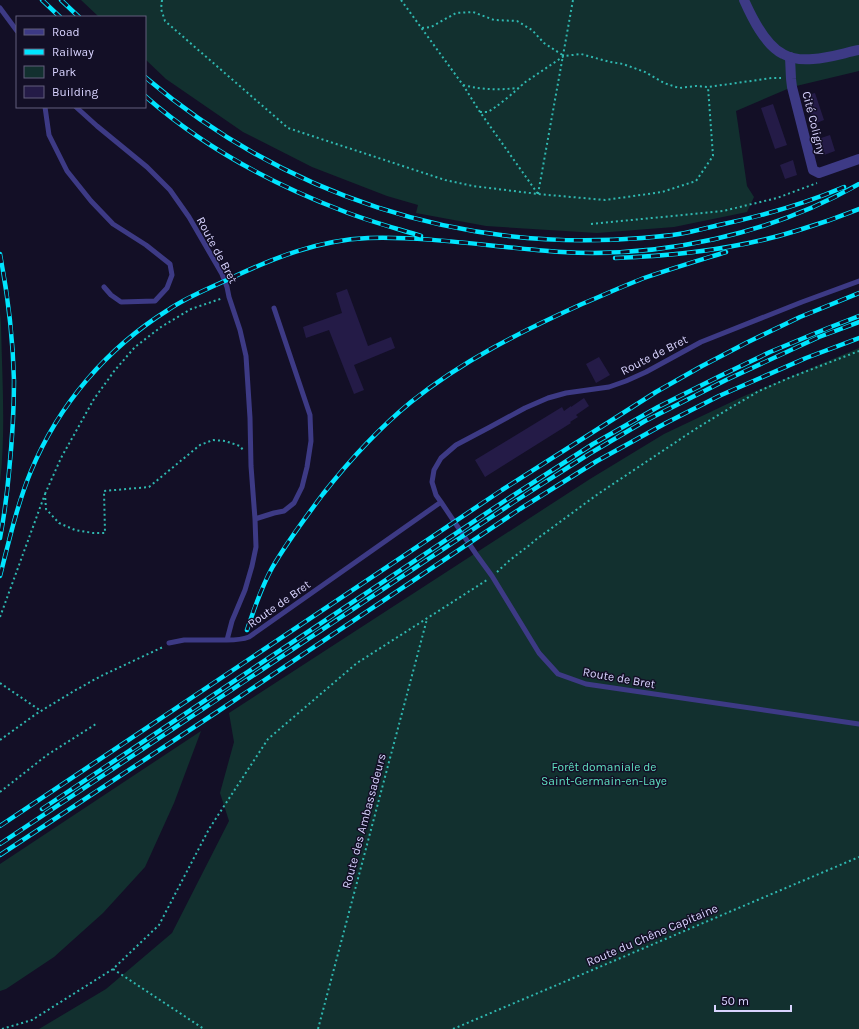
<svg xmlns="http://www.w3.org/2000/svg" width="859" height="1029" font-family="Karla,sans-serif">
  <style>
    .green { fill: #12302f }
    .building { fill: #241b47 }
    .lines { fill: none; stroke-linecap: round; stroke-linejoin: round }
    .path { stroke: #2fb8b0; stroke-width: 2; stroke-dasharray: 2 3; stroke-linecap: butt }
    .service { stroke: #3d3a85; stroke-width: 5 }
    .minor { stroke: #3d3a85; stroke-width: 10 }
    .tertiary { stroke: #3d3a85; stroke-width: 10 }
    .rail-casing { stroke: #00e5ff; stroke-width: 4.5 }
    .rail { stroke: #130f26; stroke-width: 3; stroke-dasharray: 9; stroke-linecap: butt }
    .labels { text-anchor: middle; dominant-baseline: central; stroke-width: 3; stroke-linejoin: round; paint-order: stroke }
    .street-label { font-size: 12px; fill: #d9d4ff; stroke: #130f26 }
    .park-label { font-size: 12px; fill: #5fe0c0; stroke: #130f26 }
  </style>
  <rect width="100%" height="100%" fill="#130f26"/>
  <path class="green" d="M 81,0 L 859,0 L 859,71 L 792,87 L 736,111 L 747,186 L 754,197 L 747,212 L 674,227 L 597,233 L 486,226 L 416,213 L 418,205 L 387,196 L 312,167 L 243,132 L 166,79 L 145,59 L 145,17 L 99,17 Z
    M 0,313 L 1,325 C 2,377 6,431 0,483 Z
    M 859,348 L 859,1029 L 39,1029 L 106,989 L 172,933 L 229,821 L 220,793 L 234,742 L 229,713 L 590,479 L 664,434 L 744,396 Z
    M 201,731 L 174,803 L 145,867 L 103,913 L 54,957 L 6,989 L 0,991 L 0,864 Z"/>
  <path class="building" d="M 815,93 L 824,120 L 814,124 L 804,96 Z
    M 773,104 L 787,145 L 775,149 L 761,108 Z
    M 830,135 L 835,151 L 824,155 L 818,139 Z
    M 793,160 L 797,175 L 785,179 L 780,165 Z
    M 347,289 L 368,346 L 391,337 L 395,348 L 354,365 L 364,390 L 354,394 L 329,330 L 306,338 L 303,327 L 342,313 L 336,293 Z
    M 599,357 L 610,375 L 596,383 L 586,364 Z
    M 584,398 L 589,406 L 576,415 L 578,417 L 570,422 L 571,423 L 485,477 L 475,460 L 562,407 L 564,411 L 571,406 L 571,407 Z"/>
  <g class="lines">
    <path class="path" d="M 162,0 L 161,9 L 165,21 L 288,128 L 445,180 L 473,186 L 538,194 L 605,200 L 662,192 L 696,181 L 713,156 L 708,87
      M 401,0 L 463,85 L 480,112 L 538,194
      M 422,28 L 431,27 L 456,13 L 473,12 L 494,20 L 517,21 L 532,30 L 544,43 L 564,56
      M 463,85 C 483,90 498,90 518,88
      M 480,112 C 482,112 484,112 487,112 C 494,110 518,89 524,83 L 564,56 L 581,54 L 610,62 L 623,64 L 645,72 L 664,83 L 679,88 L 696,86 L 708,87 L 772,78 L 781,78
      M 538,194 L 573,0
      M 591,224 L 723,211 L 777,198 L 817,183
      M 45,494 L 61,458 L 94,399 L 115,370 L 135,347 L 161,327 L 191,309 L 223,298
      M 497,572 L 510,560 L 531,544 L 534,541 L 598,494 L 694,430 L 720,414 L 759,391 L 789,378 L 859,351
      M 0,617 L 45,494 L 46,509 L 59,523 L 75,530 L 93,533 L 105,533 L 104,491 L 149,487 L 200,445 L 213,440 L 225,441 L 240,446 L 243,450
      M 0,683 L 41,711
      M 0,740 L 36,714 L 74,691 L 101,676 L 163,647
      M 0,792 L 47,755 L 96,724
      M 113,969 L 204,1029
      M 2,1029 L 32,1020 L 113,969 L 159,925 L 209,829 L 268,739 L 357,663 L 487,580
      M 318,1029 L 427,619
      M 453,1029 L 859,857"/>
    <path class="service" d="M 0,8 L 17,31
      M 45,107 L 49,135 L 67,171 L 91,201 L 113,224 L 146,245 L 170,264 L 172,275 L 167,288 L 155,301 L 121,302 L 111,295 L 104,287
      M 76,107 L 97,126 L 147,167 L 170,190 L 189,217 L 222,274 L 227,287 L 229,297 L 240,330 L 246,356 L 250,418 L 251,466 L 255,519 L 256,547 L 252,566 L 245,590 L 232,621 L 227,640 C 235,640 241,640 249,637 L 441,502 L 436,495 L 432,482 L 434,470 L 441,458 L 456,445 L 490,427 L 525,408 L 548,398 L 566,393 L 609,387 L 626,381 L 646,372 L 701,342 L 802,302 L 859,281
      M 441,502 L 476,554 L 492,576 L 539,653 L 558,674 L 586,684 L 859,724
      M 255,519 L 274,513 L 284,511 L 294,503 L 302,487 L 307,467 L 311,441 L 310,415 L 274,308
      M 169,643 L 184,640 L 227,640"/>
    <path class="minor" d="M 790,57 L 791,79 L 792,87 L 813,170 L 819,173 L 859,159"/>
    <path class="tertiary" d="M 744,0 C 752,18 765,45 783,54 C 792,59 803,60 813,59 C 829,58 844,53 859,50"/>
    <defs>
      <path id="rail" d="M 42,0 L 60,17
        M 61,0 L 79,17
        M 145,77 C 284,195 460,253 642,238 C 654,237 667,236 679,234 C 692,232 706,228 719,225 C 762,216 804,204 844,187
        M 145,96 C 202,146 272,184 343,211 C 368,221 395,228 421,236
        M 0,254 C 8,296 13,338 14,381 C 14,411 12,442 9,472 C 7,494 4,517 0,538
        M 615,258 C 677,256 739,249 799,230 C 819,224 839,217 859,209
        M 0,576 C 9,541 17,505 31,471 C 59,404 107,348 168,310 C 187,297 208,289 229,279 C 273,258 319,240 368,238 C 433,236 497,248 562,252 C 661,258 772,234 859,184
        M 247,630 C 254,609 261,588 272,568 C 287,542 305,518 323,494 C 349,461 378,429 411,402 C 462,361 522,331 582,304 C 604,295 625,285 647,277 C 673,268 700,260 726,252
        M 42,809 L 506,500 L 593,444 L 658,407 L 720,376 L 770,352 L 828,328 L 859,316
        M 0,826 L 502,490 L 656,392 L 702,366 L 748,342 L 800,317 L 859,293
        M 0,844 L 514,502 L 589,454 L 645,421 L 726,380 L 819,337 L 859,322
        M 0,855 L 217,712 L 520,509 L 597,461 L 666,423 L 719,396 L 806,358 L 859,338"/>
    </defs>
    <use href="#rail" class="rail-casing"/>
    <use href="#rail" class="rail"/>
  </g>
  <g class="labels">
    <g class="street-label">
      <text transform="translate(814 123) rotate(76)">Cité Coligny</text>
      <text transform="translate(217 250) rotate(62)">Route de Bret</text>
      <text transform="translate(654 355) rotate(-27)">Route de Bret</text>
      <text transform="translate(279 604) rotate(-35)">Route de Bret</text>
      <text transform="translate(619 678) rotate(10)">Route de Bret</text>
      <text transform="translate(364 821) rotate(-75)">Route des Ambassadeurs</text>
      <text transform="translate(652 935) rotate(-23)">Route du Chêne Capitaine</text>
    </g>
    <g class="park-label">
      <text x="604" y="767">Forêt domaniale de<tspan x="604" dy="14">Saint-Germain-en-Laye</tspan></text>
    </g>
  </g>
  <rect x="16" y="16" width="130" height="92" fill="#130f26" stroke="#625e7d"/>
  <rect x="24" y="29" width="20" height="6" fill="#3d3a85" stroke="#625e7d"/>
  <text x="52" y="36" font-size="12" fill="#d9d4ff">Road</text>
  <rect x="24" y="49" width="20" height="6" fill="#00e5ff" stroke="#625e7d"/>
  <text x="52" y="56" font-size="12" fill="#d9d4ff">Railway</text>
  <rect x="24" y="66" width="20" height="12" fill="#12302f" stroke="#625e7d"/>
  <text x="52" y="76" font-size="12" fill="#d9d4ff">Park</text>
  <rect x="24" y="86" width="20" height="12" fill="#241b47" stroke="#625e7d"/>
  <text x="52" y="96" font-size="12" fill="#d9d4ff">Building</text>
  <path d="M715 1005v6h76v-6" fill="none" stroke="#d9d4ff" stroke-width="2"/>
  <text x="721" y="1005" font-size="12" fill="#d9d4ff" stroke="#130f26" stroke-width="3" paint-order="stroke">50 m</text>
</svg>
